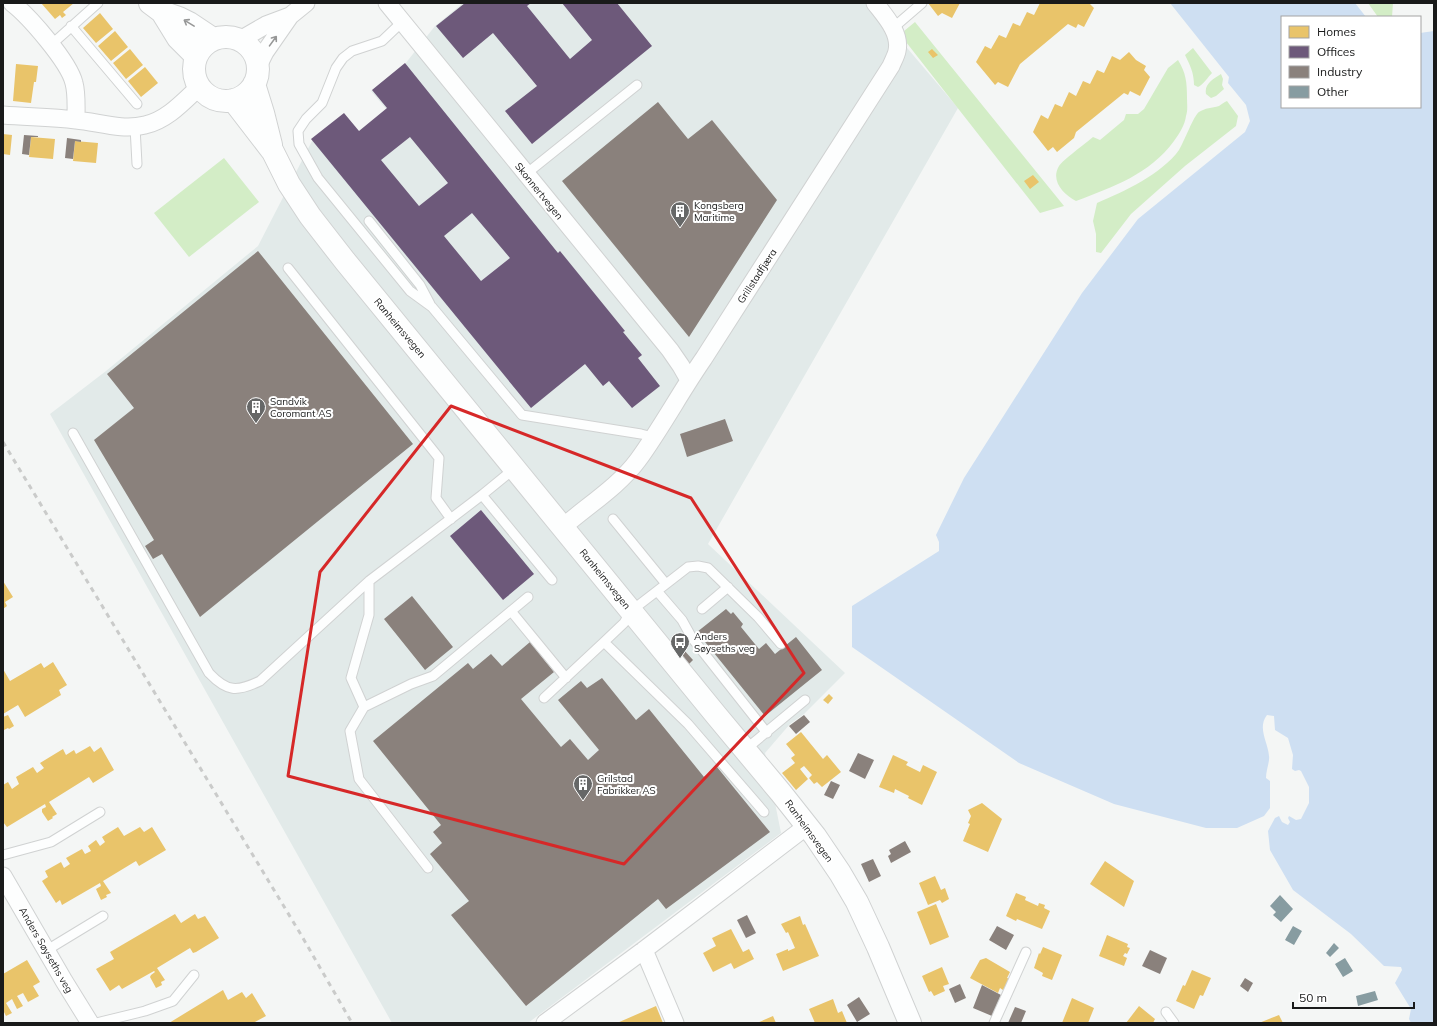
<svg xmlns="http://www.w3.org/2000/svg" width="1437" height="1026" font-family="Mulish,sans-serif">
  <style>
    .built { fill: #e2eae9 }
    .green { fill: #d3edc6 }
    .water { fill: #cedff2 }
    .homes { fill: #e9c46a }
    .offices { fill: #6d597a; fill-rule: evenodd }
    .industry { fill: #8a817c }
    .building { fill: #879ca1 }
    .lines { fill: none; stroke-linecap: round; stroke-linejoin: round }
    .service-casing { stroke: #d0d2d2; stroke-width: 11 }
    .minor-casing { stroke: #d0d2d2; stroke-width: 19 }
    .tertiary-casing { stroke: #d0d2d2; stroke-width: 24 }
    .service { stroke: #fdfefe; stroke-width: 9 }
    .minor { stroke: #fdfefe; stroke-width: 17 }
    .tertiary { stroke: #fdfefe; stroke-width: 22 }
    .rail { stroke: #cacbca; stroke-width: 3; stroke-dasharray: 5 5; stroke-linecap: butt }
    .oneway { stroke: #969797 }
    .marked { fill: none; stroke: #d62828; stroke-width: 3; stroke-linejoin: round }
    .labels { text-anchor: middle; dominant-baseline: central; stroke-width: 4; stroke-linejoin: round; paint-order: stroke }
    .street-label { font-size: 10px; fill: #191a1a; stroke: #fff }
    .poi-label { font-size: 10px; fill: #191a1a; stroke: #fff; text-anchor: start }
  </style>
  <rect width="100%" height="100%" fill="#f4f6f5"/>
  <path class="built" d="M 463,3 L 869,3 L 958,108 L 708,544 L 845,673 L 804,714 L 790,724 L 765,753 L 781,833 L 528,1023 L 392,1023 L 50,414 L 106,371 L 258,246 L 312,141 L 343,116 L 358,133 L 387,110 L 371,91 L 405,64 L 435,26 Z"/>
  <path class="green" d="M 1368,3 L 1393,3 L 1392,17 L 1378,17 Z
    M 915,22 L 1064,206 L 1040,213 L 906,42 L 904,31 Z
    M 1193,48 L 1212,73 C 1208,77 1203,85 1198,87 L 1194,85 C 1194,73 1190,65 1185,55 Z
    M 1178,60 C 1186,73 1187,82 1187,98 C 1187,104 1188,110 1186,116 C 1185,125 1179,134 1174,141 C 1150,174 1113,187 1076,201 C 1064,195 1050,181 1059,166 C 1063,160 1086,143 1093,137 L 1100,140 L 1124,120 L 1126,114 L 1138,114 L 1144,109 L 1168,68 Z
    M 1221,74 L 1223,79 L 1222,85 L 1224,89 L 1216,96 L 1211,98 L 1206,94 C 1204,84 1213,79 1221,74 Z
    M 1227,101 L 1238,116 L 1236,126 L 1185,166 L 1131,214 L 1101,253 L 1096,252 L 1096,234 L 1093,221 L 1097,203 C 1123,192 1162,174 1179,150 C 1184,142 1194,115 1199,112 C 1205,108 1212,108 1219,106 C 1222,104 1224,102 1227,101 Z
    M 224,158 L 259,202 L 189,257 L 154,213 Z"/>
  <path class="water" d="M 1170,3 L 1355,3 L 1366,17 L 1282,17 L 1282,107 L 1420,107 L 1420,33 L 1434,31 L 1434,1023 L 1411,1023 L 1409,1019 L 1411,1009 L 1395,983 L 1402,970 L 1401,967 L 1384,966 L 1351,934 L 1293,890 L 1270,850 L 1268,831 L 1275,818 L 1279,816 L 1282,822 L 1288,825 L 1290,822 L 1288,818 L 1289,816 L 1296,820 L 1301,819 L 1309,803 L 1309,787 L 1301,771 L 1299,770 L 1295,771 L 1292,769 L 1293,755 L 1288,738 L 1275,730 L 1274,716 L 1267,715 C 1257,728 1268,742 1269,756 C 1270,761 1266,770 1266,778 L 1270,781 L 1270,808 L 1264,816 L 1237,828 L 1206,828 L 1114,804 L 1019,763 L 852,647 L 852,606 L 939,551 L 939,542 L 936,535 L 964,478 L 1082,293 L 1138,219 L 1245,132 L 1250,121 L 1246,105 L 1228,83 L 1229,77 Z"/>
  <path class="homes" d="M 41,3 L 74,3 L 63,12 L 66,15 L 62,18 L 60,15 L 55,19 Z
    M 928,3 L 960,3 L 952,18 L 942,13 L 938,16 Z
    M 1040,3 L 1089,3 L 1094,8 L 1084,27 L 1078,24 L 1076,28 L 1068,24 L 1020,64 L 1008,87 L 998,82 L 995,85 L 976,62 L 985,46 L 991,49 L 999,35 L 1006,38 L 1013,23 L 1020,26 L 1027,12 L 1034,15 Z
    M 100,13 L 113,29 L 96,43 L 83,28 Z
    M 115,31 L 128,47 L 111,61 L 98,46 Z
    M 130,49 L 143,65 L 126,79 L 113,63 Z
    M 932,49 L 938,55 L 933,58 L 928,52 Z
    M 1129,52 L 1136,60 L 1146,66 L 1144,70 L 1150,77 L 1140,96 L 1130,91 L 1128,95 L 1124,93 L 1076,132 L 1074,138 L 1057,152 L 1053,147 L 1048,151 L 1033,132 L 1041,115 L 1048,119 L 1055,104 L 1062,107 L 1069,92 L 1076,96 L 1083,81 L 1090,84 L 1097,70 L 1104,73 L 1112,56 L 1120,60 Z
    M 16,64 L 38,66 L 36,82 L 34,82 L 31,103 L 13,101 Z
    M 145,67 L 158,83 L 141,97 L 128,81 Z
    M 3,134 L 12,135 L 10,155 L 3,154 Z
    M 31,137 L 55,139 L 53,159 L 29,157 Z
    M 75,141 L 98,143 L 96,163 L 73,161 Z
    M 1033,175 L 1039,182 L 1030,189 L 1024,181 Z
    M 3,581 L 13,597 L 5,602 L 7,606 L 3,609 Z
    M 53,662 L 67,685 L 59,690 L 61,695 L 25,717 L 18,705 L 3,714 L 3,669 L 10,681 L 41,663 L 44,668 Z
    M 829,694 L 833,698 L 828,704 L 823,700 Z
    M 8,715 L 14,726 L 9,729 L 8,728 L 4,730 L 3,717 Z
    M 801,732 L 823,759 L 827,755 L 841,772 L 822,787 L 817,782 L 814,784 L 809,778 L 812,775 L 804,766 L 800,769 L 808,779 L 796,790 L 782,773 L 795,763 L 791,758 L 795,755 L 786,744 Z
    M 90,746 L 94,752 L 101,747 L 114,770 L 93,783 L 89,777 L 49,802 L 57,814 L 52,817 L 53,818 L 48,821 L 42,812 L 42,809 L 46,807 L 45,804 L 7,827 L 3,822 L 3,785 L 8,782 L 12,789 L 19,784 L 16,777 L 33,767 L 37,773 L 44,768 L 40,763 L 63,749 L 66,755 L 74,750 L 76,754 Z
    M 893,755 L 908,762 L 906,765 L 920,772 L 923,765 L 937,772 L 922,805 L 908,798 L 909,796 L 895,789 L 894,793 L 879,787 Z
    M 982,803 L 1002,819 L 988,852 L 963,841 L 970,824 L 968,823 L 971,816 L 968,810 Z
    M 118,827 L 124,836 L 140,827 L 144,832 L 152,827 L 166,850 L 139,866 L 136,861 L 103,881 L 111,893 L 106,895 L 107,897 L 101,900 L 96,889 L 101,886 L 100,883 L 62,905 L 60,900 L 56,903 L 42,881 L 48,877 L 45,871 L 61,862 L 64,868 L 70,864 L 66,858 L 82,849 L 85,854 L 91,851 L 88,846 L 96,840 L 100,846 L 105,842 L 102,837 Z
    M 1105,861 L 1134,881 L 1124,907 L 1090,884 Z
    M 935,876 L 941,890 L 945,888 L 949,899 L 942,903 L 940,900 L 928,905 L 919,883 Z
    M 1016,893 L 1026,897 L 1025,900 L 1038,906 L 1039,903 L 1045,905 L 1044,908 L 1050,911 L 1042,929 L 1017,919 L 1016,921 L 1006,916 Z
    M 936,904 L 949,937 L 930,945 L 917,912 Z
    M 175,914 L 181,923 L 195,914 L 198,919 L 205,916 L 219,938 L 196,952 L 193,953 L 190,948 L 157,968 L 165,980 L 161,982 L 162,985 L 156,988 L 150,977 L 151,975 L 155,972 L 154,971 L 122,989 L 119,985 L 110,991 L 96,969 L 114,959 L 110,952 Z
    M 800,916 L 803,925 L 805,924 L 819,956 L 783,971 L 776,954 L 788,949 L 788,951 L 795,948 L 788,932 L 786,933 L 781,924 Z
    M 731,929 L 743,952 L 749,949 L 754,959 L 734,969 L 731,963 L 713,972 L 703,953 L 716,946 L 712,938 Z
    M 1107,935 L 1128,944 L 1127,947 L 1130,948 L 1127,954 L 1125,953 L 1123,956 L 1127,958 L 1124,966 L 1099,956 Z
    M 1043,947 L 1062,955 L 1052,980 L 1042,976 L 1043,973 L 1034,968 L 1039,953 L 1040,954 Z
    M 986,958 L 1010,972 L 1007,978 L 1010,979 L 1003,990 L 1000,988 L 998,993 L 970,978 L 980,960 Z
    M 27,960 L 40,982 L 33,986 L 39,996 L 28,1002 L 23,993 L 17,996 L 23,1006 L 17,1009 L 12,999 L 6,1003 L 12,1013 L 6,1016 L 3,1010 L 3,974 Z
    M 942,967 L 949,984 L 943,986 L 945,991 L 934,996 L 931,991 L 929,992 L 922,976 Z
    M 1192,970 L 1211,978 L 1203,996 L 1200,995 L 1194,1009 L 1176,1001 L 1183,985 L 1185,986 Z
    M 223,990 L 228,1000 L 242,992 L 246,998 L 252,993 L 266,1016 L 253,1023 L 169,1023 Z
    M 1072,998 L 1094,1008 L 1088,1023 L 1062,1023 Z
    M 833,999 L 838,1013 L 842,1011 L 847,1023 L 815,1023 L 809,1009 Z
    M 656,1006 L 663,1023 L 617,1023 Z
    M 1139,1006 L 1155,1019 L 1153,1023 L 1126,1023 Z
    M 1279,1015 L 1283,1023 L 1259,1023 Z
    M 773,1016 L 776,1023 L 757,1023 Z"/>
  <path class="offices" d="M 465,3 L 531,3 L 527,6 L 570,59 L 592,40 L 562,3 L 617,3 L 652,46 L 532,144 L 505,111 L 537,86 L 493,33 L 463,58 L 436,26 Z
    M 405,63 L 558,253 L 560,251 L 625,331 L 623,332 L 642,355 L 638,358 L 660,386 L 632,408 L 609,381 L 603,386 L 585,364 L 531,408 L 311,139 L 344,113 L 359,131 L 387,108 L 372,90 ZM 410,137 L 448,183 L 419,206 L 381,160 ZM 472,213 L 510,258 L 481,281 L 444,236 Z
    M 481,510 L 534,574 L 503,600 L 450,536 Z"/>
  <path class="industry" d="M 658,102 L 688,139 L 712,120 L 777,200 L 689,337 L 562,181 Z
    M 24,135 L 38,136 L 38,137 L 31,137 L 29,155 L 22,154 Z
    M 67,138 L 81,140 L 81,142 L 75,141 L 73,159 L 65,158 Z
    M 258,251 L 413,444 L 200,617 L 162,554 L 153,559 L 145,546 L 154,540 L 94,440 L 134,408 L 107,374 Z
    M 725,419 L 733,441 L 687,457 L 680,434 Z
    M 412,596 L 453,647 L 425,670 L 384,619 Z
    M 726,609 L 731,614 L 733,612 L 743,624 L 741,627 L 759,649 L 766,643 L 775,654 L 796,637 L 822,670 L 765,716 L 697,632 Z
    M 530,642 L 554,672 L 521,699 L 561,747 L 570,739 L 588,760 L 599,750 L 558,700 L 581,681 L 587,688 L 602,678 L 636,720 L 649,709 L 704,777 L 717,767 L 770,832 L 666,909 L 658,899 L 526,1006 L 451,915 L 469,901 L 430,854 L 442,843 L 433,832 L 441,825 L 373,741 L 468,663 L 473,669 L 491,654 L 502,666 Z
    M 683,649 L 693,660 L 689,664 L 680,653 Z
    M 804,715 L 810,722 L 796,734 L 789,726 Z
    M 858,753 L 874,760 L 865,779 L 849,771 Z
    M 831,781 L 840,785 L 833,799 L 824,795 Z
    M 905,841 L 911,852 L 891,863 L 888,856 L 891,854 L 889,850 Z
    M 873,859 L 881,876 L 869,882 L 861,864 Z
    M 747,915 L 756,933 L 746,938 L 737,920 Z
    M 997,926 L 1014,935 L 1006,950 L 989,940 Z
    M 1150,950 L 1167,958 L 1160,974 L 1142,966 Z
    M 1245,978 L 1253,983 L 1248,992 L 1240,986 Z
    M 960,984 L 966,998 L 955,1003 L 949,989 Z
    M 982,985 L 1001,995 L 992,1016 L 973,1008 Z
    M 859,997 L 870,1014 L 857,1022 L 847,1005 Z
    M 1015,1007 L 1026,1011 L 1021,1023 L 1008,1023 Z"/>
  <path class="building" d="M 1280,895 L 1293,909 L 1281,922 L 1273,915 L 1276,912 L 1270,906 Z
    M 1293,926 L 1302,931 L 1294,945 L 1285,940 Z
    M 1334,943 L 1339,948 L 1330,957 L 1326,953 Z
    M 1345,958 L 1353,971 L 1343,977 L 1335,964 Z
    M 1375,991 L 1378,1000 L 1358,1006 L 1356,996 Z"/>
  <g class="lines">
    <defs>
      <path id="service" d="M 402,22 L 382,41 L 352,51 L 343,58 L 336,68 L 322,103 L 306,119 L 298,131 L 299,144 L 318,178 L 410,291 L 432,307 L 522,415 L 641,434 L 653,437
        M 71,26 L 137,104
        M 893,28 L 922,3
        M 51,45 L 98,3
        M 135,127 L 137,164
        M 526,174 L 637,85
        M 369,221 L 420,285 L 430,304
        M 288,268 L 439,458 L 436,498 L 451,519
        M 73,433 L 209,673 C 227,692 237,692 260,681 L 369,581 L 482,495 L 515,468
        M 482,495 L 552,580
        M 613,519 L 666,584
        M 657,591 L 688,567 L 698,566 L 708,568 L 758,617 L 781,644
        M 702,609 L 728,587
        M 511,611 L 566,678
        M 604,642 L 688,724 L 764,812
        M 544,698 L 604,642 L 624,623 L 631,611 L 657,591 L 682,620 L 692,638 L 767,733
        M 364,707 L 351,678 L 369,615 L 369,581
        M 746,749 L 805,700
        M 3,855 L 51,842 L 100,812
        M 428,868 L 359,779 L 350,731 L 364,707 L 411,684 L 433,676 L 528,597
        M 47,950 L 103,916
        M 1166,1012 L 1174,1023
        M 96,1023 L 145,1011 L 173,1001 L 194,975
        M 994,1023 L 1026,952"/>
      <path id="minor" d="M 12,3 C 29,16 69,62 74,83 C 77,94 76,108 76,120
        M 387,3 L 670,350 L 681,366 L 689,380
        M 240,40 L 266,25 L 290,16
        M 258,66 L 265,52 L 290,16 L 306,3
        M 3,115 C 27,117 52,117 76,120 C 98,122 122,131 145,125 C 167,120 183,102 199,87
        M 563,527 C 587,506 619,486 638,460 C 662,427 681,391 704,358 L 891,66 C 893,61 896,56 897,51 C 901,33 885,16 875,3
        M 3,876 L 64,981 L 90,1023
        M 644,950 L 675,1023
        M 545,1023 L 644,950 L 807,826"/>
      <path id="tertiary" d="M 150,3 L 162,12 L 179,18 L 189,23 L 213,39
        M 162,12 L 178,38 L 196,56
        M194 69a32 32 0 1 1 64 0a32 32 0 1 1-64 0Z
        M 254,84 L 263,113 L 271,145
        M 233,100 L 273,152 L 289,184 L 310,216 L 345,261 L 716,715 L 781,793 L 815,836 L 840,873 L 857,902 L 878,947 L 910,1023"/>
    </defs>
    <use href="#service" class="service-casing"/>
    <use href="#minor" class="minor-casing"/>
    <use href="#tertiary" class="tertiary-casing"/>
    <use href="#service" class="service"/>
    <use href="#minor" class="minor"/>
    <use href="#tertiary" class="tertiary"/>
    <path class="rail" d="M 3,442 L 300,933 L 352,1023"/>
  </g>
  <defs><path id="oneway-shaft" d="M-6 0H5M1.5-3L5.5 0L1.5 3" fill="none" stroke-width="1.6" stroke-linecap="round" stroke-linejoin="round"/></defs>
  <g class="oneway">
    <use href="#oneway-shaft" transform="translate(189 23) rotate(-149)"/>
    <use href="#oneway-shaft" transform="translate(273 41) rotate(-54)"/>
  </g>
  <path class="marked" d="M 451,406 L 691,498 L 804,673 L 624,864 L 288,776 L 320,572 Z"/>
  <defs>
    <symbol id="building-pin" viewBox="-11 -11 22 30"><path d="M0 17L-7.5 6A9.5 9.5 0 1 1 7.5 6Z" fill="#666767" stroke="#fff"/><path d="M-4-6H4V6H1V3H-1V6H-4ZM-2.5-4.3h1.7v1.8h-1.7ZM.8-4.3h1.7v1.8H.8ZM-2.5-1h1.7V.8h-1.7ZM.8-1h1.7V.8H.8Z" fill="#fff"/></symbol>
    <symbol id="bus-pin" viewBox="-11 -11 22 30"><path d="M0 17L-7.5 6A9.5 9.5 0 1 1 7.5 6Z" fill="#666767" stroke="#fff"/><path d="M-5-6H5V4H4V6H2V4H-2V6H-4V4H-5ZM-3.5-4V0h7V-4ZM-3.5 1.2v1.5H-2V1.2ZM2 1.2v1.5H3.5V1.2Z" fill="#fff"/></symbol>
  </defs>
  <g fill-rule="evenodd">
    <use href="#building-pin" x="669" y="200" width="22" height="30"/>
    <use href="#building-pin" x="245" y="396" width="22" height="30"/>
    <use href="#bus-pin" x="669" y="631" width="22" height="30"/>
    <use href="#building-pin" x="572" y="773" width="22" height="30"/>
  </g>
  <g class="labels">
    <g class="street-label">
      <text transform="translate(539 191) rotate(51)">Skonnertvegen</text>
      <text transform="translate(757 276) rotate(-57)">Grillstadfjæra</text>
      <text transform="translate(400 328) rotate(50)">Ranheimsvegen</text>
      <text transform="translate(605 579) rotate(51)">Ranheimsvegen</text>
      <text transform="translate(809 831) rotate(54)">Ranheimsvegen</text>
      <text transform="translate(46 950) rotate(60)">Anders Søyseths veg</text>
    </g>
    <g class="poi-label">
      <text x="694" y="205">Kongsberg<tspan x="694" dy="12">Maritime</tspan></text>
      <text x="270" y="401">Sandvik<tspan x="270" dy="12">Coromant AS</tspan></text>
      <text x="694" y="636">Anders<tspan x="694" dy="12">Søyseths veg</tspan></text>
      <text x="597" y="778">Grilstad<tspan x="597" dy="12">Fabrikker AS</tspan></text>
    </g>
  </g>
  <rect width="1437" height="1026" fill="none" stroke="#191a1a" stroke-width="8"/>
  <rect x="1281" y="16" width="140" height="92" fill="#ffffff" stroke="#a3a3a3"/>
  <rect x="1289" y="26" width="20" height="12" fill="#e9c46a" stroke="#a3a3a3"/>
  <text x="1317" y="36" font-size="12" fill="#191a1a">Homes</text>
  <rect x="1289" y="46" width="20" height="12" fill="#6d597a" stroke="#a3a3a3"/>
  <text x="1317" y="56" font-size="12" fill="#191a1a">Offices</text>
  <rect x="1289" y="66" width="20" height="12" fill="#8a817c" stroke="#a3a3a3"/>
  <text x="1317" y="76" font-size="12" fill="#191a1a">Industry</text>
  <rect x="1289" y="86" width="20" height="12" fill="#879ca1" stroke="#a3a3a3"/>
  <text x="1317" y="96" font-size="12" fill="#191a1a">Other</text>
  <path d="M1293 1002v6h121v-6" fill="none" stroke="#191a1a" stroke-width="2"/>
  <text x="1299" y="1002" font-size="12" fill="#191a1a" stroke="#ffffff" stroke-width="3" paint-order="stroke">50 m</text>
</svg>
